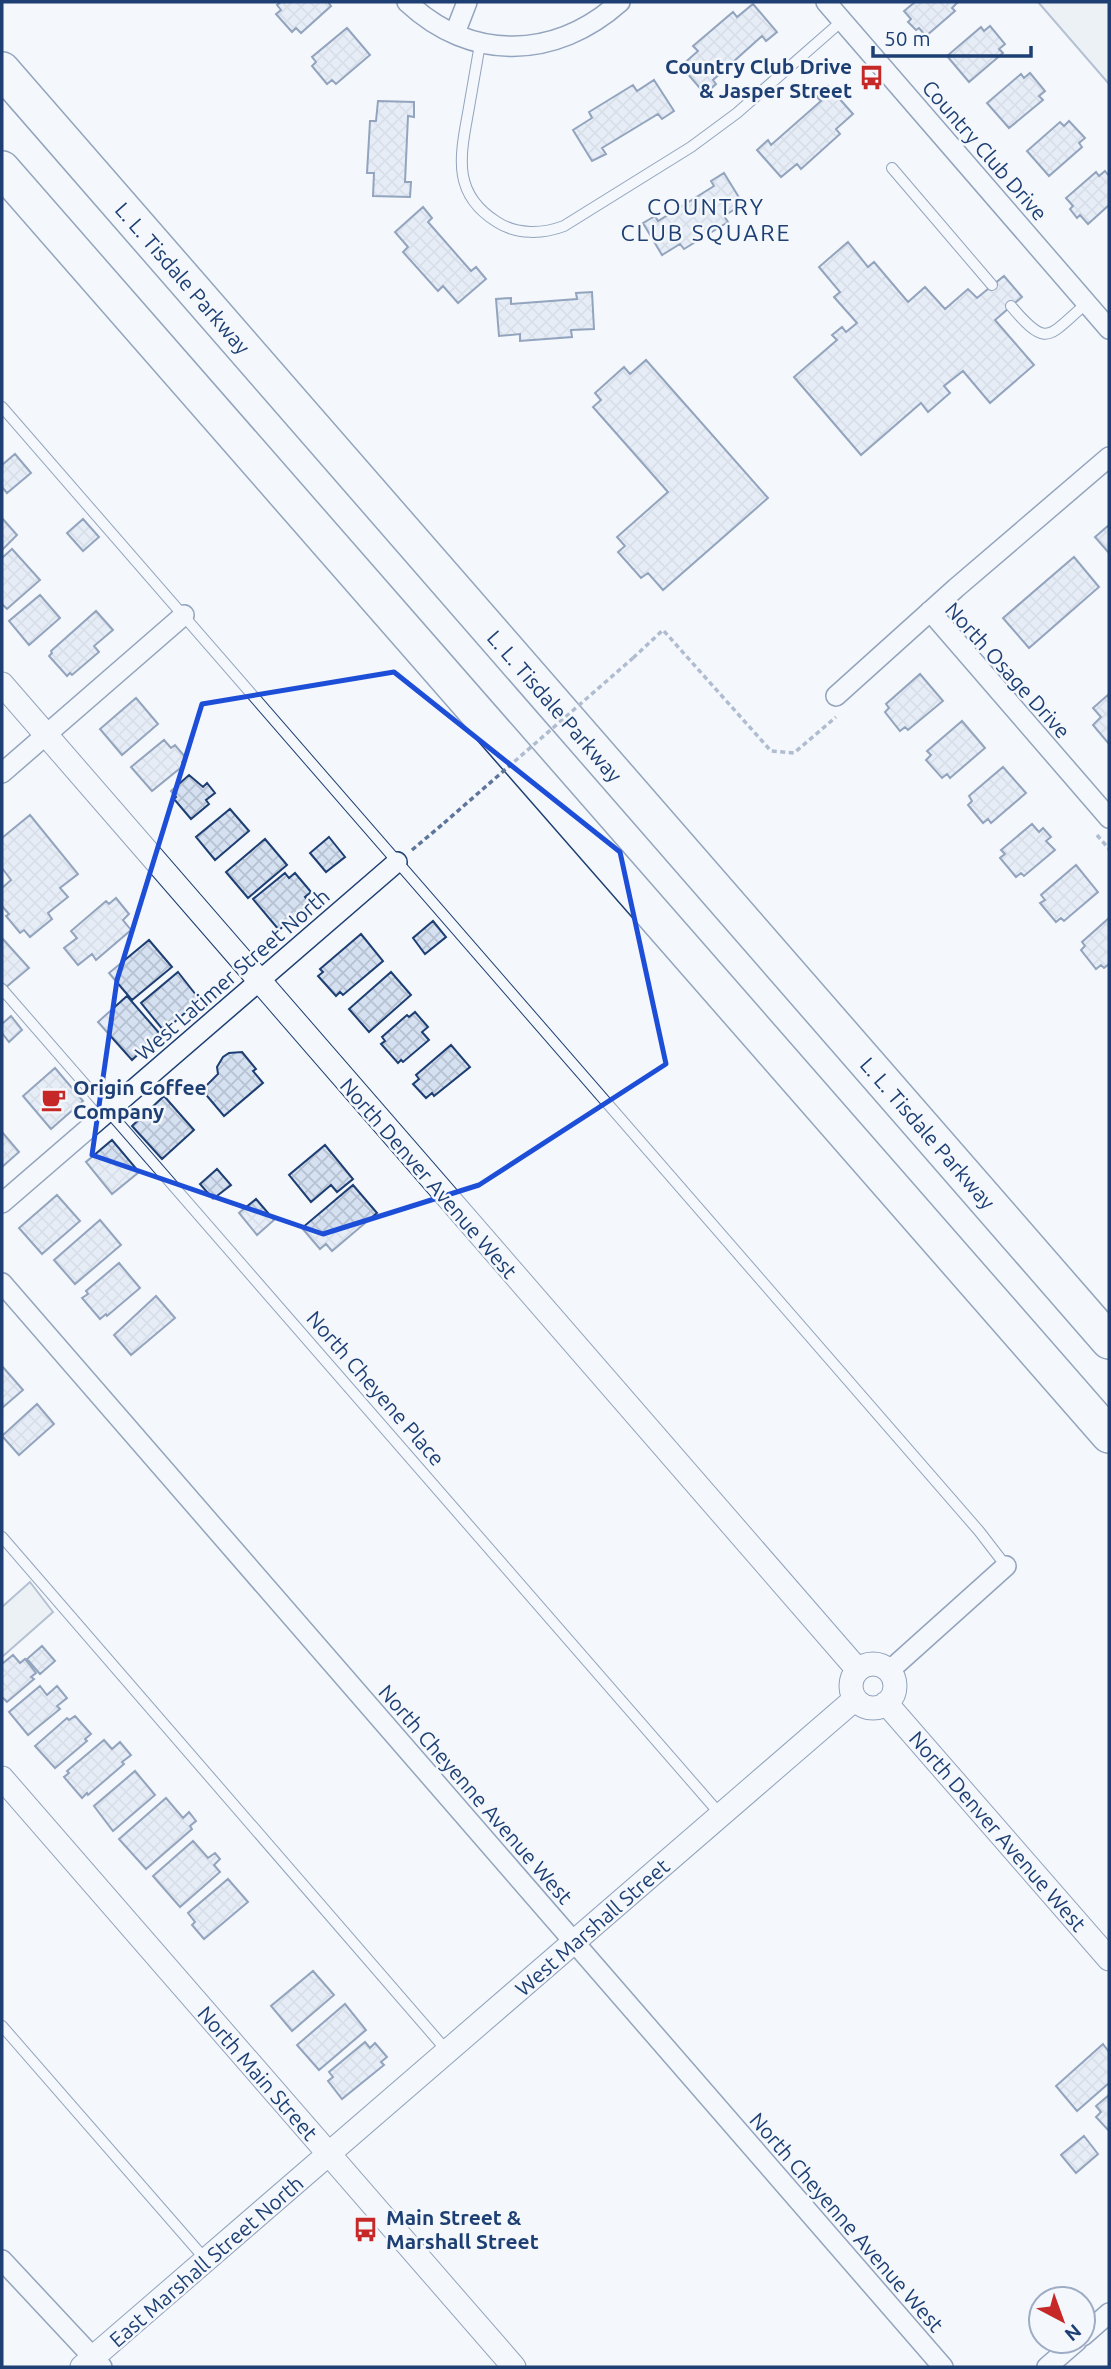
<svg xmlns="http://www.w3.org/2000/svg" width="1111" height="2369" font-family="Ubuntu,sans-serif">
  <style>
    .green { fill: #e3e9f0; stroke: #687fa3; stroke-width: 2 }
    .building { fill: url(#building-cross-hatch); stroke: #1d3f73; stroke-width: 2 }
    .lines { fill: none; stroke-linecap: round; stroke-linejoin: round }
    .service-casing { stroke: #1d3f73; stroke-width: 12 }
    .minor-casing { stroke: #1d3f73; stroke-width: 22 }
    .tertiary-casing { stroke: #1d3f73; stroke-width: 25 }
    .motorway-casing { stroke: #1d3f73; stroke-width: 38 }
    .path { stroke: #5e769c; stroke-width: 3.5; stroke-dasharray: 5 3.5; stroke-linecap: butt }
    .service { stroke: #f4f7fb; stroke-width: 10 }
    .minor { stroke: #f4f7fb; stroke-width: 19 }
    .tertiary { stroke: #f4f7fb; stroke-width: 23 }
    .motorway { stroke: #f4f7fb; stroke-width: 35 }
    .path-bridge { stroke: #5e769c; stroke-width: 3.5; stroke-dasharray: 5 3.5; stroke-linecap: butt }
    .marked { fill: none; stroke: #1d4ed8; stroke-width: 5; stroke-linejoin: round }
    .labels { text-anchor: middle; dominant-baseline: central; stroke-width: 5; stroke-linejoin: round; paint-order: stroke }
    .poi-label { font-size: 21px; font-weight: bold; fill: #1d3f73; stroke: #f4f7fb; text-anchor: start }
    .street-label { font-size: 21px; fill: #1d3f73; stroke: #f4f7fb }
    .neighbourhood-label { font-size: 23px; letter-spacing: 2px; fill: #1d3f73; stroke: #f4f7fb }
  </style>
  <defs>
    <pattern id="building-cross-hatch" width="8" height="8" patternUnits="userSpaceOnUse" patternTransform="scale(1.75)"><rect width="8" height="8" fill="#d5e0f0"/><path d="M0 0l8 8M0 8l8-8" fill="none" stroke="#b6c1d1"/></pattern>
  </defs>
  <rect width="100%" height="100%" fill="#f4f7fb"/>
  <path class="green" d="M 1038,2 L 1109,2 L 1109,84 Z
    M 30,1582 L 53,1612 L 2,1657 L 2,1607 Z"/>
  <path class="building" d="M 281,2 L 328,2 L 331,6 L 301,33 L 296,28 L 292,32 L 276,14 L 281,10 L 277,5 Z
    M 915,2 L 956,2 L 957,3 L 952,8 L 955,11 L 926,36 L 919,28 L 916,30 L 908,22 L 911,19 L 904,11 Z
    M 753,4 L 777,32 L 766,41 L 762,36 L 713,80 L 716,84 L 705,94 L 681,66 L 698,51 L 693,46 L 733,12 L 737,17 Z
    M 990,26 L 1005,44 L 999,49 L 1003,53 L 969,82 L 947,56 L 981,27 L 984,31 Z
    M 347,28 L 370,55 L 336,84 L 332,80 L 327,84 L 312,66 L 316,62 L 312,57 Z
    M 1030,73 L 1045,91 L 1039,96 L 1043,100 L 1009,128 L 987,103 L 1021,74 L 1024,78 Z
    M 654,80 L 674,111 L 662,119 L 658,114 L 602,148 L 606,154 L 592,161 L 573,130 L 592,118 L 589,112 L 633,85 L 637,91 Z
    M 828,86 L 853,114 L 836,129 L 840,134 L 801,169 L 797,164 L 781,177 L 757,150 L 768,140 L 771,145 L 821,101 L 817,97 Z
    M 378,101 L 414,102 L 414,117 L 408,116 L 405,182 L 411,182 L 410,197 L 373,196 L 374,173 L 367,173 L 370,121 L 376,121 Z
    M 1069,121 L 1085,138 L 1079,143 L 1082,147 L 1049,176 L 1027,151 L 1060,122 L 1064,126 Z
    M 1105,171 L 1109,176 L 1109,205 L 1088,224 L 1080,215 L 1077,218 L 1070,209 L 1073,206 L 1066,198 L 1096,172 L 1099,176 Z
    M 724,173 L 743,204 L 724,216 L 728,222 L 684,249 L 680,244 L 662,255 L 643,223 L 655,216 L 658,221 L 714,186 L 711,181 Z
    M 423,207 L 432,218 L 428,222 L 471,271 L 476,267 L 486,279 L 458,303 L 443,286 L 438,291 L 403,252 L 408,247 L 395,232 Z
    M 848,242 L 868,267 L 874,262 L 908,302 L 925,287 L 945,309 L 968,289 L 977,298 L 1004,276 L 1022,297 L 995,320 L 1034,365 L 990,403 L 963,371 L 944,386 L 950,393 L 928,412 L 921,403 L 861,455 L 794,377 L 837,340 L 832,335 L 842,327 L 846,332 L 857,323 L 834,297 L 840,292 L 819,267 Z
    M 592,292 L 594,329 L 571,330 L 572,337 L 520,341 L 520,334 L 499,336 L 496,299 L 511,298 L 511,304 L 577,299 L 576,293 Z
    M 646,360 L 768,498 L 663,590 L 648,573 L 641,578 L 618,552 L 625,546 L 617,537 L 668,492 L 593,407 L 601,400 L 595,393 L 624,367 L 630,374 Z
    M 15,454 L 31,473 L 7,493 L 2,487 L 2,465 Z
    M 2,518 L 17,535 L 2,550 Z
    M 83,519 L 99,537 L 83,551 L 67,533 Z
    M 1109,525 L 1109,553 L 1095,537 Z
    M 12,549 L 40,580 L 7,609 L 3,605 L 2,606 L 2,558 Z
    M 1074,557 L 1099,587 L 1029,648 L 1003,618 Z
    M 40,595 L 60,618 L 29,645 L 9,621 Z
    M 96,611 L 113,630 L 94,646 L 99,652 L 72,675 L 70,673 L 67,676 L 49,656 L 52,653 L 51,651 Z
    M 920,674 L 943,701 L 908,730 L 905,727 L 900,731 L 885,712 L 889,708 L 886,704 Z
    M 1109,694 L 1109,744 L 1093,725 L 1101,717 L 1093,708 Z
    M 136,698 L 158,724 L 122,755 L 100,729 Z
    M 962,721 L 985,748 L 950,778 L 947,774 L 942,778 L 926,760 L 931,755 L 927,751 Z
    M 164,740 L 171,748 L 175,745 L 186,758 L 182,762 L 184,765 L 152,791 L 131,767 Z
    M 1003,767 L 1026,793 L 991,823 L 988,819 L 983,823 L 968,805 L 972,801 L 969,796 Z
    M 189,775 L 203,787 L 207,783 L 215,793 L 206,800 L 209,804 L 191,819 L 174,799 L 176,797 L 171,791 Z
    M 230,809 L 249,831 L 215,860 L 196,837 Z
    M 30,815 L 78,874 L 60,888 L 68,897 L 48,913 L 52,919 L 30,937 L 24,930 L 20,933 L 6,916 L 9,914 L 2,906 L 2,888 L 11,880 L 2,868 L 2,838 Z
    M 1032,824 L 1039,832 L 1043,828 L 1051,837 L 1046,841 L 1055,850 L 1024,876 L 1021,873 L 1016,877 L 1000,858 L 1005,854 L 1001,850 Z
    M 329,837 L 345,857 L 326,872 L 310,853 Z
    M 265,839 L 287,865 L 248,898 L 226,872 Z
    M 1076,865 L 1098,892 L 1064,921 L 1061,918 L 1056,922 L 1040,903 L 1045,900 L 1041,895 Z
    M 285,873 L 289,878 L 295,873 L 311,892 L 305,897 L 310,903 L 279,930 L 253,899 Z
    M 116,898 L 129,914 L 123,920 L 131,930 L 96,960 L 92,954 L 78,965 L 64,948 L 77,938 L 71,931 L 106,901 L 109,904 Z
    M 1109,918 L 1109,964 L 1104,968 L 1101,965 L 1096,969 L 1081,950 L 1085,946 L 1082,942 Z
    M 433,921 L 446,937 L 425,954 L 413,938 Z
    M 361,934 L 383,961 L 343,995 L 340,992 L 336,996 L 318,976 L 323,972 L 320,969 Z
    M 2,938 L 29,968 L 5,988 L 2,984 Z
    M 149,940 L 172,967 L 132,1000 L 109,973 Z
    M 178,972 L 200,1000 L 164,1031 L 141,1003 Z
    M 391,972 L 411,995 L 369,1032 L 349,1009 Z
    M 127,996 L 160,1034 L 132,1060 L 98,1022 Z
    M 415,1012 L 428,1027 L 422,1032 L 429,1040 L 403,1062 L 401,1060 L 398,1063 L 381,1044 L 385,1041 L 382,1037 L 407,1015 L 409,1017 Z
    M 11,1016 L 22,1030 L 9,1042 L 2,1033 L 2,1024 Z
    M 451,1045 L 470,1067 L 434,1096 L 432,1093 L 426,1098 L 413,1084 L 419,1079 L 416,1075 Z
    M 242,1052 L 256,1069 L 253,1071 L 263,1083 L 224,1116 L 202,1090 L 218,1074 L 217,1067 L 223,1057 L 229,1053 Z
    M 55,1068 L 83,1101 L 51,1129 L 23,1096 Z
    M 164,1096 L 194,1130 L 162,1159 L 132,1126 Z
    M 2,1132 L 19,1152 L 2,1167 Z
    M 112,1140 L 139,1172 L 112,1194 L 86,1162 Z
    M 325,1145 L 353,1179 L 337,1192 L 331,1185 L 311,1202 L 289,1175 Z
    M 217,1169 L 231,1185 L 213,1199 L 200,1184 Z
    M 353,1185 L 377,1213 L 332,1251 L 326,1244 L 320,1249 L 302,1228 Z
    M 57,1195 L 80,1221 L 42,1254 L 19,1228 Z
    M 256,1199 L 274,1220 L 257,1235 L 239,1213 Z
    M 100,1220 L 121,1245 L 75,1284 L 54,1260 Z
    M 119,1263 L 140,1288 L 107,1316 L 106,1314 L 100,1319 L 82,1298 L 88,1294 L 86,1291 Z
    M 156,1296 L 175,1318 L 131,1355 L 114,1335 Z
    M 2,1366 L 23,1390 L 2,1408 Z
    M 37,1404 L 54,1424 L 19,1455 L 2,1436 Z
    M 42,1646 L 55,1661 L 40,1674 L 27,1659 Z
    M 13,1655 L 20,1663 L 25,1659 L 36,1673 L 31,1677 L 34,1679 L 7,1702 L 2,1697 L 2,1664 Z
    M 40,1686 L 47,1695 L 57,1686 L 67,1698 L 57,1706 L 60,1709 L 28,1735 L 9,1712 Z
    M 75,1716 L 91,1734 L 85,1739 L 87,1741 L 55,1768 L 35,1746 L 67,1718 L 69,1720 Z
    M 104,1740 L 112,1749 L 120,1742 L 131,1755 L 122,1762 L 124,1764 L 88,1795 L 87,1793 L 82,1798 L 64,1777 L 69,1773 L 67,1771 Z
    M 135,1771 L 155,1795 L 113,1831 L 94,1806 Z
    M 166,1798 L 183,1818 L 189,1812 L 196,1821 L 190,1826 L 192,1829 L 146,1869 L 119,1839 Z
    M 193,1841 L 208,1858 L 215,1853 L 220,1859 L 214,1865 L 220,1872 L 180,1907 L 153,1876 Z
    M 228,1879 L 248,1902 L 204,1939 L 192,1925 L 195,1922 L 188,1913 Z
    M 313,1971 L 334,1995 L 292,2031 L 271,2006 Z
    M 345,2004 L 366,2030 L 319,2070 L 297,2045 Z
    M 365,2042 L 370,2048 L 375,2043 L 387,2057 L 381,2062 L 384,2065 L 342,2099 L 328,2081 L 333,2077 L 329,2072 Z
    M 1103,2044 L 1109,2052 L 1109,2083 L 1077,2111 L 1056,2086 Z
    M 1109,2095 L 1109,2131 L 1096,2117 L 1101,2112 L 1096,2106 Z
    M 1084,2136 L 1098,2154 L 1076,2173 L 1061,2155 Z"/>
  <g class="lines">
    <defs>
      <path id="service" d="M 480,44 C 476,67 472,90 468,113 C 460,157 452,194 497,222 C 517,235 543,234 564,226 L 691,147 L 737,113 L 843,20
        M 892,168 L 992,285
        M 1011,306 C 1048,350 1048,336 1087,303
        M 2,407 L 979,1531 L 1006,1566
        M 2,989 L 720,1814
        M 2,1537 L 448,2052
        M 2,2026 L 206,2260"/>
      <path id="minor" d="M 407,2 C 471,62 555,60 620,2
        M 826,2 L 1109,329
        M 455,33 L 467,2
        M 930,611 L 1109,818
        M 836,696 L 956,588 L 1109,457
        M 2,773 L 184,615
        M 2,1203 L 397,862
        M 2,1283 L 943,2367
        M 889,1671 L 1006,1566
        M 2,2260 L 102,2367
        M 1083,2336 L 1109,2313
        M 1047,2367 L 1077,2341"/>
      <path id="tertiary" d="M 2,684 L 858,1670
        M851 1686a22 22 0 1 1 44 0a22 22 0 1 1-44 0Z
        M 886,1703 L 1109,1959
        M 2,1778 L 514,2367
        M 82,2367 L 855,1699"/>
      <path id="motorway" d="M 2,70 L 1109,1341
        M 2,169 L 1109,1435"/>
    </defs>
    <use href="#service" class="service-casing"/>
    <use href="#minor" class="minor-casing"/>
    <use href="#tertiary" class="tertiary-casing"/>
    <use href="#motorway" class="motorway-casing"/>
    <path class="path" d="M 633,658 L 663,630 L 771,751 L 794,753 L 836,717
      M 1097,835 L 1109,849
      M 412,850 L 444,823"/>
    <use href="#service" class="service"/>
    <use href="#minor" class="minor"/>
    <use href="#tertiary" class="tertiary"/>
    <use href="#motorway" class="motorway"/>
    <path class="path-bridge" d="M 444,823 L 633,658"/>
  </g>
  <path d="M0 0H1111V2369H0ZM 394,672 L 620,852 L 666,1064 L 479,1185 L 323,1234 L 92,1155 L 117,980 L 202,704 Z" fill="#f4f7fb" fill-opacity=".55" fill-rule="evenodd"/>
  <path class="marked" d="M 394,672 L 620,852 L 666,1064 L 479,1185 L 323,1234 L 92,1155 L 117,980 L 202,704 Z"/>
  <defs>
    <symbol id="bus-bare" viewBox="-9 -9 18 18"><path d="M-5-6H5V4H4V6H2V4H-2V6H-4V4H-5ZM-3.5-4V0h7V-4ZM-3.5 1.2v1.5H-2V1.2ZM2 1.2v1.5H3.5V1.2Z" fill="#c62828" stroke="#f4f7fb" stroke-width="2.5" paint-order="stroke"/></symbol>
    <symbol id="cafe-bare" viewBox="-9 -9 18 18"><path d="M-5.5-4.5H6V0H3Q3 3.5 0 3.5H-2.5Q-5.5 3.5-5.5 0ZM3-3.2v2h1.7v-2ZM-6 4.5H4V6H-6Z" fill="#c62828" stroke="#f4f7fb" stroke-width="2.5" paint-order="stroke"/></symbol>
  </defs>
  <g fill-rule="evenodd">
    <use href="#bus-bare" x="854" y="60" width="35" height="35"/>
    <use href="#cafe-bare" x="36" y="1082" width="35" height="35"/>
    <use href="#bus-bare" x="348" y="2212" width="35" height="35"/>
  </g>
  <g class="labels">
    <g class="poi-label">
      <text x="852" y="66" text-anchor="end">Country Club Drive<tspan x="852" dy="24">&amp; Jasper Street</tspan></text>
      <text x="73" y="1087">Origin Coffee<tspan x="73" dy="24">Company</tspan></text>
      <text x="386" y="2217">Main Street &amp;<tspan x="386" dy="24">Marshall Street</tspan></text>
    </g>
    <g class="street-label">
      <text transform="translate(985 150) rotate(49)">Country Club Drive</text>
      <text transform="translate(183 278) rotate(49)">L. L. Tisdale Parkway</text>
      <text transform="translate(1008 670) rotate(48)">North Osage Drive</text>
      <text transform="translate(555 706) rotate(49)">L. L. Tisdale Parkway</text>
      <text transform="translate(232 974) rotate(-41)">West Latimer Street North</text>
      <text transform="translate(928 1133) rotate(49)">L. L. Tisdale Parkway</text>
      <text transform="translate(429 1178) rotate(49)">North Denver Avenue West</text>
      <text transform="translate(376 1388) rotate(49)">North Cheyene Place</text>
      <text transform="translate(476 1794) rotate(49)">North Cheyenne Avenue West</text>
      <text transform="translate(998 1831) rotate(49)">North Denver Avenue West</text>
      <text transform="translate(592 1927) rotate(-41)">West Marshall Street</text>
      <text transform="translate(258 2073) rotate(49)">North Main Street</text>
      <text transform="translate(847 2222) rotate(49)">North Cheyenne Avenue West</text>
      <text transform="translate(206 2261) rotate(-41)">East Marshall Street North</text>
    </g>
    <g class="neighbourhood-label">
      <text x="706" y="206">COUNTRY<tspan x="706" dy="26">CLUB SQUARE</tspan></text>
    </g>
  </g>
  <rect width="1111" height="2369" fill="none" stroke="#1d3f73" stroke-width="7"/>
  <g transform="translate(1062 2320) rotate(139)"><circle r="33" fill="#f4f7fb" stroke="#9eadc5" stroke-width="2"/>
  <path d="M0-5L12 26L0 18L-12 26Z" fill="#c62828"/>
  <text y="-10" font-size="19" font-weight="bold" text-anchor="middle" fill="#1d3f73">N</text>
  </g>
  <path d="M873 46v10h158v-10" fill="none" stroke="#1d3f73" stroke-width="3.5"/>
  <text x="884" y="46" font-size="21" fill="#1d3f73" stroke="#f4f7fb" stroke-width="5" paint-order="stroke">50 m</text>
</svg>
